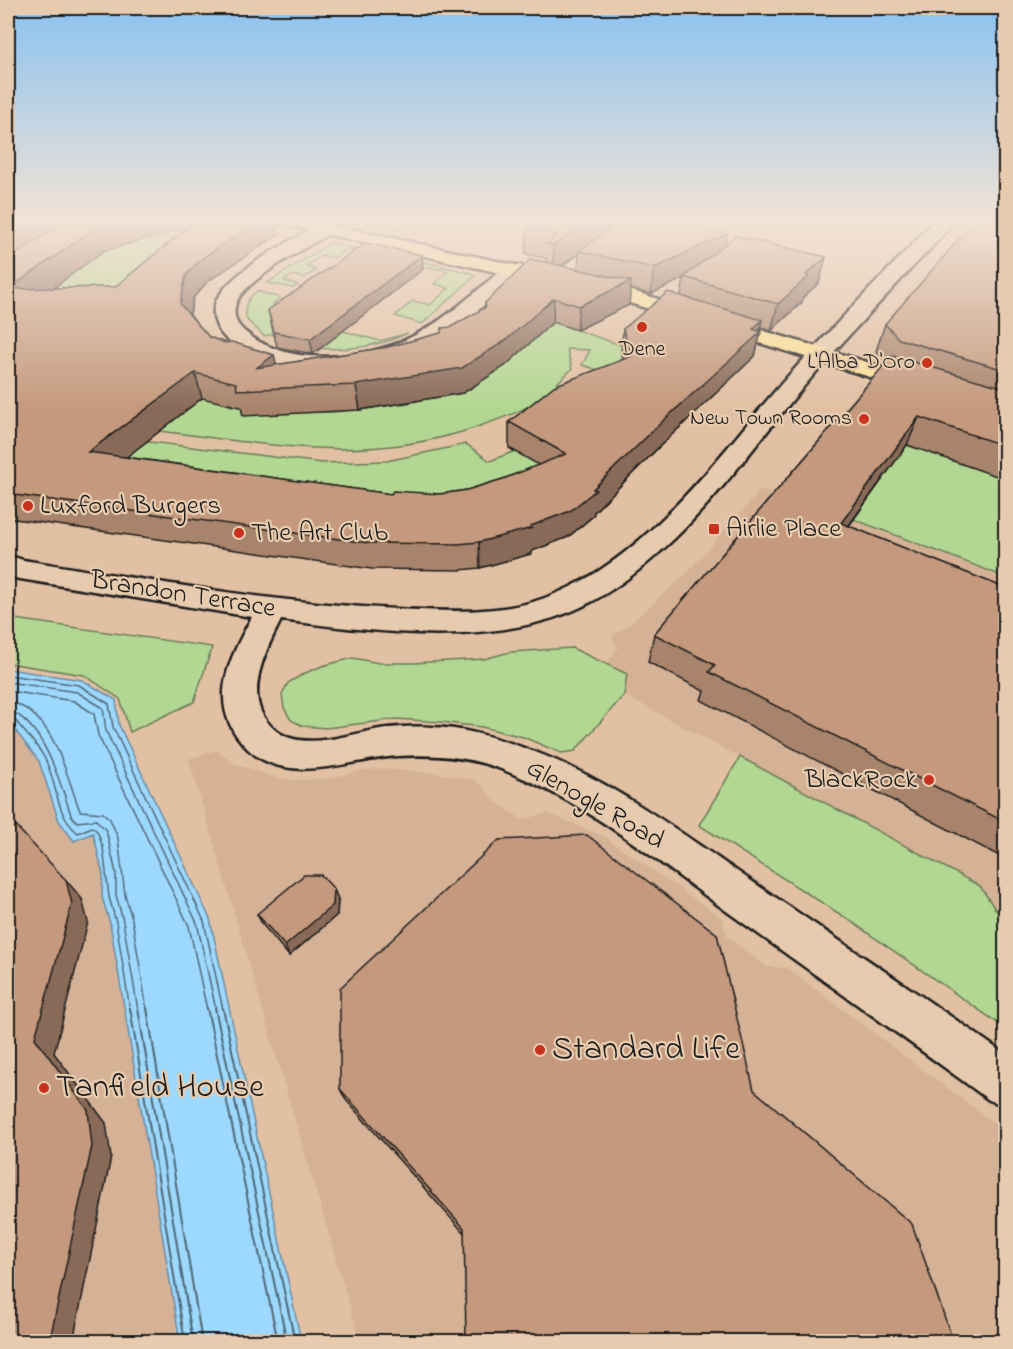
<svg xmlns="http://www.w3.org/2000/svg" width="1013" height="1349" font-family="'Indie Flower',sans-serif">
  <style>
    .built { fill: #d5b196 }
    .green { fill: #b2d792; stroke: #677a57; stroke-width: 1.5 }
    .water { fill: #9dd8fe; stroke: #698da4; stroke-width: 1.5 }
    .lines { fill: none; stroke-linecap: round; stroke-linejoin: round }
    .shore-far1 { stroke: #506776; stroke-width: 1.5 }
    .shore { stroke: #506776; stroke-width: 2 }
    .minor-casing { stroke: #1c1c1c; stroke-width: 5 }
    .major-casing { stroke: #1c1c1c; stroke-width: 5 }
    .minor { fill: #e7cbae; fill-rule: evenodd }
    .major { fill: #fbdf96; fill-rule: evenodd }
    .wall { fill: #a9846c; stroke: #1c1c1c; stroke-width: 1.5; fill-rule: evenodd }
    .shaded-wall { fill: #896b58; stroke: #1c1c1c; stroke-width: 1.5 }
    .building { fill: #c4997d; stroke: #1c1c1c; stroke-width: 1.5 }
    .poi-dot { fill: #c8321e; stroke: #e7cbae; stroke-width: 2 }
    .labels { text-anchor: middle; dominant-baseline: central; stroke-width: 4.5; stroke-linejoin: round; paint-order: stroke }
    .far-poi-label { font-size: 22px; fill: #1c1c1c; stroke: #e7cbae; text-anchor: end }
    .poi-label { font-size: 27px; fill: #1c1c1c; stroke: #e7cbae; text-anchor: start }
    .street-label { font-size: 27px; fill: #1c1c1c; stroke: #e7cbae }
    .near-poi-label { font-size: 33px; fill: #1c1c1c; stroke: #e7cbae; text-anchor: start }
  </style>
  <rect width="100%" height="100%" fill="#e2c0a3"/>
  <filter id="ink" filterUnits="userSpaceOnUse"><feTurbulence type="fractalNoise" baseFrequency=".0167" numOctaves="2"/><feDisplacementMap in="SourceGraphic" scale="12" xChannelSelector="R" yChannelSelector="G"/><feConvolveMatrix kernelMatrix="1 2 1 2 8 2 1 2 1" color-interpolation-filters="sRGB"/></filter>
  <g filter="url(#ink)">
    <path class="built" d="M 761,490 L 853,519 L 1005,577 L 1005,924 L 980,886 L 624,695 L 627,674 L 607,663 L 619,647 L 613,641 L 613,636 L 631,623 L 685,575 Z
      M 8,723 L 39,761 L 59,821 L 74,841 L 93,832 L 103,874 L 102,897 L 110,923 L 180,1341 L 8,1341 Z
      M 217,750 L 233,763 L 277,778 L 291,780 L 328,779 L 362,770 L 386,769 L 434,773 L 476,780 L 494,800 L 522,820 L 547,813 L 603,836 L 722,918 L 727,936 L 767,967 L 787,968 L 1005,1131 L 1005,1341 L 360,1341 L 189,759 Z"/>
    <path class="green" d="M 350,220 L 412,220 L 397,230 Z
      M 178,236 L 184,261 L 183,390 L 232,406 L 268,411 L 333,412 L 409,403 L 431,397 L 518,354 L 562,314 L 561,325 L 678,364 L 554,448 L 504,505 L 92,477 L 125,439 L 322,463 L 387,461 L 466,444 L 490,461 L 515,451 L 598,370 L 582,365 L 590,350 L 567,349 L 572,369 C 561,379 550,391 538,400 C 522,412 499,419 480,426 C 370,465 271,445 160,431 L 173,421 L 148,411 L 10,320 L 106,248 L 139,240 Z
      M 330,243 L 394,256 L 347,249 L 333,258 L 322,255 L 306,266 L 316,270 L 304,278 L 293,275 L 284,281 L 298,285 L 293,288 L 267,283 Z
      M 406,258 L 471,273 L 475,276 L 422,324 L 395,316 L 413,301 L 430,305 L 449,288 L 434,284 L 448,271 L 427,267 L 423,269 L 399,264 Z
      M 257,291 L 280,298 L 273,304 L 292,309 L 271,324 L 274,334 L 264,336 L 247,320 C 243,308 247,298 257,291 Z
      M 343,331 L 380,341 L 408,333 C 374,349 340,351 302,347 L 301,345 L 331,340 Z
      M 904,441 L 1005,479 L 1005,577 L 853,519 Z
      M 8,618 L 212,647 L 194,702 L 130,732 L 120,699 L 84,675 L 8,663 Z
      M 572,648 L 627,674 L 624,695 L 575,751 L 561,753 L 523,737 L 482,727 L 441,722 L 397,719 L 326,728 L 303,726 L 291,720 L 284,708 L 282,694 L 288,683 L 303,674 L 322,666 L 353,658 L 379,663 L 413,663 L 484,659 L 510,652 Z
      M 740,757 L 980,886 L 1005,924 L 1005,1028 L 846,918 L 699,825 Z"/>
    <path class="water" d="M 8,669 L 82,680 L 116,700 L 119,725 L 210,919 L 301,1341 L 180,1341 L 110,923 L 102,897 L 103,874 L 93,833 L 74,841 L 59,821 L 39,761 L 8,721 Z"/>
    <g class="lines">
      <path class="shore-far1" d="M 8,675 L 79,685 L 109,704 L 113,727 L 204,921 L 223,1010
        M 8,682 L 77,692 L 103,708 L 106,731 L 197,923 L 216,1010
        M 8,691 L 74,701 L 94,714 L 98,735 L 189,926 L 207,1010
        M 8,701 C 55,713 65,773 80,811 L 103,813 L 110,819 L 118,838 L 125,895 L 132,919 L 147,1010
        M 8,710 C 44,723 60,782 71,815 L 77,822 L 96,820 L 106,830 L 116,873 L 116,895 L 123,921 L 138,1010
        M 8,718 L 15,720 C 24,732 36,743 44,757 C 58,782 54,814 78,833 L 92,827 L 97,831 L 103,847 L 109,897 L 116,922 L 130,1010"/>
      <path class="shore" d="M 130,1008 L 185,1342
        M 138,1008 L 193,1342
        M 147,1008 L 202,1342
        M 207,1008 L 278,1342
        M 215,1008 L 287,1342
        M 223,1008 L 295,1342"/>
      <defs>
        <path id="minor" d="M 629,220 L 649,220 L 565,283 L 551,283 L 548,279 L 551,275 Z
          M 935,220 L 954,220 C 940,240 922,257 906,274 C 872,311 837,347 805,385 C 762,436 723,491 676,537 C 648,564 617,590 581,607 C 494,648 375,632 281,620 C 265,652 240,700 274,729 C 301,753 348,734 380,729 C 397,727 415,726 432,727 C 464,728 494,737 524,748 C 606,776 679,832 750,880 C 835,938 921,995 1006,1055 L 1006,1106 L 989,1100 C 902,1036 813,973 725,910 C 655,859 583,800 501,769 C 467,756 433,754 398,756 C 351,759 288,787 248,749 C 205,707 228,661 252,617 L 8,577 L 8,555 L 23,560 C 147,580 271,603 397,609 C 444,611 497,615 542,599 C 647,563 720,452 791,373 C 838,321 888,271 935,220 Z
          M 326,223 L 332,224 L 335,228 L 332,232 C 309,246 248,278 237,301 C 232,312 235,323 243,330 C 279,363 343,361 387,347 C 434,332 470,296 507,265 L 521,265 L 524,269 C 517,279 506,286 497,294 C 467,320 437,347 398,357 C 347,372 258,380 221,333 C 214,323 211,311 217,299 C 236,267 288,243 320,224 Z"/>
        <path id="major" d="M 58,220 L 122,220 L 119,224 L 113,225 L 8,235 L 8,225 Z
          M 278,220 L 311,220 L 632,291 L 1006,404 L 1006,419 L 620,300 L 287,225 L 281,224 Z"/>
      </defs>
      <use href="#minor" class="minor-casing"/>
      <use href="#major" class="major-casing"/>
      <use href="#minor" class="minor"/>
      <use href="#major" class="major"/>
    </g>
    <path class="wall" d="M 8,220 L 54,220 L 57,226 L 191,225 L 279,234 L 208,281 L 193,298 L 190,315 L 209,337 L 225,343 L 274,355 L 276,365 L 388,347 L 441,333 L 485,308 L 485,303 L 546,262 L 546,258 L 526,254 L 527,229 L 538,220 L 610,220 L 609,229 L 826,257 L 819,283 L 803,297 L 802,302 L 771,331 L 761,327 L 760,331 L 761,332 L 755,356 L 661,445 L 594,512 L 593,516 L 568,537 L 532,551 L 531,554 L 480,568 L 460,570 L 372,569 L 8,518 ZM 189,226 L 115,287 L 53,288 L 103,251 ZM 579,253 L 578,269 L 560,266 ZM 684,278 L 681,296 L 623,329 L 621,353 L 623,359 L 509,422 L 509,448 L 539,465 L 503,479 L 467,490 L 440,494 L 391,494 L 126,457 L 202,398 L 241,407 L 243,416 L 360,410 L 463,393 L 505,366 L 553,322 L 577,330 L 629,305 L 630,289 L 651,294 Z
      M 1005,220 L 1005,479 L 907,445 L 849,526 L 1005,588 L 1005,859 L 701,700 L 704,691 L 648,662 L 654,634 L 886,363 L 876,351 L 885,324 Z
      M 423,269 L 313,354 L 277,347 L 268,310 Z
      M 499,840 L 464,1233 L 346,1100 L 340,1089 Z
      M 338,899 L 337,915 L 289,956 L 262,924 L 257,914 Z"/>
    <path class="shaded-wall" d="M 8,220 L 54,220 L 59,232 L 8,267 Z
      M 125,220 L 190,220 L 191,226 L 103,251 L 20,313 L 9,289 L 95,228 Z
      M 262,220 L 276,220 L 279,234 L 208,281 L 193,298 L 187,328 L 180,304 L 186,275 L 202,258 Z
      M 591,220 L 610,220 L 609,231 L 579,251 L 579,253 L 553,271 L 554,245 Z
      M 727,234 L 722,259 L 684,277 L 684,278 L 651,294 L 654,268 Z
      M 422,255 L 423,269 L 313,354 L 310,339 Z
      M 826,257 L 819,283 L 803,297 L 802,302 L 771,331 L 778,304 L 806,275 Z
      M 631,281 L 629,305 L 577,330 L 579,306 Z
      M 554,298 L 553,322 L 505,366 L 463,393 L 360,410 L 356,385 Z
      M 762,320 L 759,334 L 761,332 L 755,356 L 661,445 L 594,512 L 593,516 L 568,537 L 532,551 L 531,554 L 480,568 L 479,542 L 531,526 L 593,489 Z
      M 274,355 L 280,379 L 256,368 Z
      M 195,373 L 202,398 L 100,478 L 88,452 Z
      M 919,417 L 907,445 L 830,551 L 841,523 Z
      M 66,880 L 82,899 L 88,922 L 54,1053 L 106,1123 L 111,1157 L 73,1341 L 51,1341 L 50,1339 L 35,1038 Z
      M 334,889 L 338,899 L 337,915 L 289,956 L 285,946 Z"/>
    <path class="building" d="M 8,220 L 35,220 L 8,238 Z
      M 71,220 L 126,220 L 95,228 L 9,289 L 115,287 L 197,220 L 262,220 L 202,258 L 186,275 L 180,304 L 209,337 L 225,343 L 232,342 L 274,355 L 256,368 L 388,347 L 441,333 L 442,328 L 451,327 L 486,307 L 485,303 L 531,259 L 631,281 L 579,306 L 554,298 L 505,341 L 462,368 L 356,385 L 237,390 L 236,383 L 195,373 L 88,452 L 391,494 L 393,491 L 440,494 L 467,490 L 503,479 L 566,454 L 509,422 L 554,386 L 632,356 L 623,329 L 668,292 L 762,320 L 753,329 L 761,332 L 665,419 L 593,489 L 596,490 L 570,511 L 531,526 L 532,528 L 479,542 L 458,544 L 368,543 L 8,494 L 8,260 L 61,224 Z
      M 538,220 L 591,220 L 554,245 L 547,244 L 558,235 L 527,229 Z
      M 622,220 L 668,220 L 727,234 L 654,268 L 579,251 Z
      M 976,220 L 1005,220 L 1005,370 L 899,339 L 885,324 Z
      M 735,236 L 826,257 L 806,275 L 809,276 L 778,304 L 684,277 Z
      M 366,243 L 422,255 L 310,339 L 274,332 L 268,310 Z
      M 892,356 L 1005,388 L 1005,446 L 919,417 L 841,523 L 1005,588 L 1005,822 L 709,672 L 715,665 L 654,634 Z
      M 8,822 L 13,823 L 66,880 L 72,904 L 35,1038 L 88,1110 L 92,1146 L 50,1339 L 51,1341 L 8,1341 Z
      M 587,835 L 717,934 L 754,1090 L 912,1224 L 953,1341 L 466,1341 L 464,1228 L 340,1089 L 340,988 L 499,840 Z
      M 304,875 L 321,875 L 334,889 L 333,905 L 285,946 L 257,914 Z"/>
  </g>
  <linearGradient id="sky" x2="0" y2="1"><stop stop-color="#8ac2f1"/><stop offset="0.54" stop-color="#f2e3d6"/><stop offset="1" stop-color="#f2e3d6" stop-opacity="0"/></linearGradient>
  <rect width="1013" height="409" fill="url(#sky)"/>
  <g class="poi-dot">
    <circle cx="642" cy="327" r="6"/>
    <circle cx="927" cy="363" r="6"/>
    <circle cx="864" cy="419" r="6"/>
    <circle cx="28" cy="506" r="6"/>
    <rect x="708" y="523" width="12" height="12" rx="3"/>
    <circle cx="239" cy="533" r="6"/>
    <circle cx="929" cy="780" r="6"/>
    <circle cx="540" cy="1050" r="6"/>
    <circle cx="44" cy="1088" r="6"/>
  </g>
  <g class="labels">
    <g class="far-poi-label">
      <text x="642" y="350" text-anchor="middle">Dene</text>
      <text x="915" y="363">L'Alba D'Oro</text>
      <text x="852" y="419">New Town Rooms</text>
    </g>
    <g class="poi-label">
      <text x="40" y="506">Luxford Burgers</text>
      <text x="726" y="529">Airlie Place</text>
      <text x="251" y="533">The Art Club</text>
      <text x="917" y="780" text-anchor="end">BlackRock</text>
    </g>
    <g class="street-label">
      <text transform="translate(183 595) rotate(9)">Brandon Terrace</text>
      <text transform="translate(595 805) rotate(30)">Glenogle Road</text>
    </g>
    <g class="near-poi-label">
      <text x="552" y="1050">Standard Life</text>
      <text x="56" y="1088">Tanfield House</text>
    </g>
  </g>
  <rect width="1013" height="1349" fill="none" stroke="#e7cbae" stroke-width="30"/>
  <rect x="15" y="15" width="983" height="1319" fill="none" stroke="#1c1c1c" stroke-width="2" filter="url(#ink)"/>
</svg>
